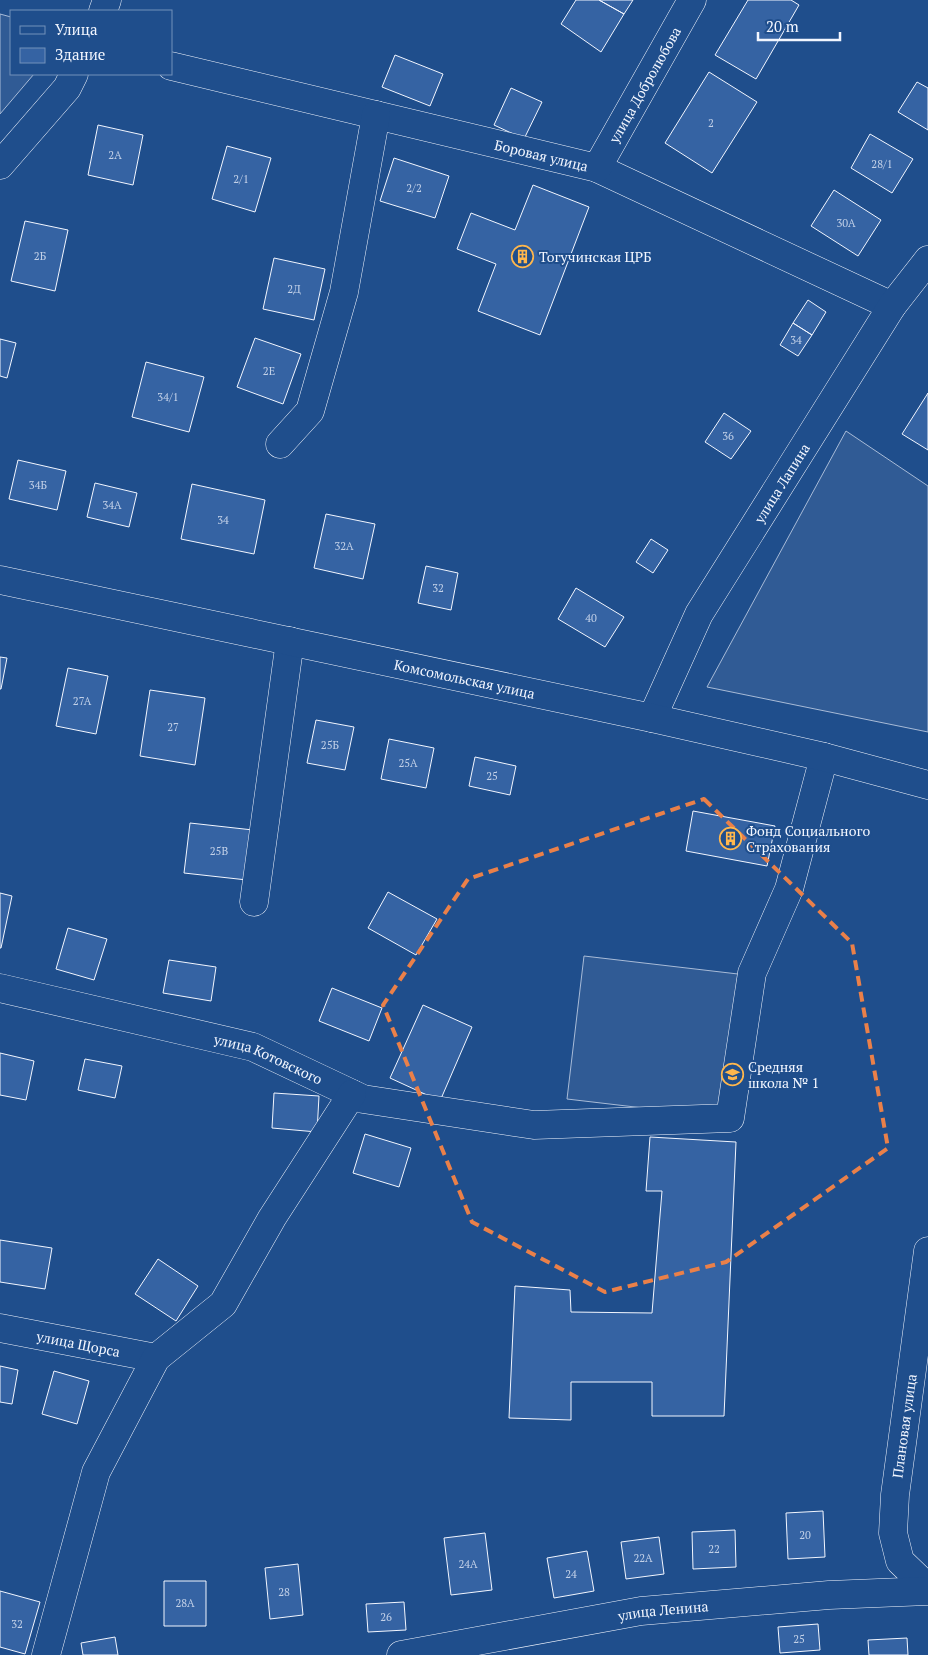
<svg xmlns="http://www.w3.org/2000/svg" width="928" height="1655" font-family="'PT Serif',serif">
  <style>
    .built { fill: #305b95; stroke: #a8bbd7 }
    .building { fill: #3563a3; stroke: #f2f6ff }
    .lines { fill: none; stroke-linecap: round; stroke-linejoin: round }
    .minor-casing { stroke: #f2f6ff; stroke-width: 29 }
    .major-casing { stroke: #f2f6ff; stroke-width: 29 }
    .minor { stroke: #1f4e8c; stroke-width: 28 }
    .major { stroke: #1f4e8c; stroke-width: 28 }
    .marked { fill: none; stroke: #ea8049; stroke-width: 4; stroke-dasharray: 10 6; stroke-linejoin: round }
    .labels { text-anchor: middle; dominant-baseline: central; stroke-width: 4; stroke-linejoin: round; paint-order: stroke }
    .number-label { font-size: 11px; fill: #c3d1e8 }
    .street-label { font-size: 14px; fill: #f2f6ff; stroke: #1f4e8c }
    .poi-label { font-size: 14px; fill: #f2f6ff; stroke: #1f4e8c; text-anchor: start }
  </style>
  <rect width="100%" height="100%" fill="#1f4e8c"/>
  <path class="built" d="M 0,14 L 11,17 L 11,74 L 34,74 L 0,114 Z
    M 846,431 L 928,486 L 928,732 L 707,687 Z
    M 584,956 L 738,974 L 720,1117 L 567,1099 Z"/>
  <path class="building" d="M 576,0 L 599,0 L 624,14 L 601,52 L 561,24 Z
    M 599,0 L 633,0 L 624,14 Z
    M 748,0 L 791,0 L 799,5 L 756,79 L 715,55 Z
    M 395,55 L 443,74 L 430,106 L 382,87 Z
    M 709,72 L 757,102 L 712,173 L 665,143 Z
    M 917,82 L 928,88 L 928,130 L 898,112 Z
    M 511,88 L 542,102 L 524,139 L 494,125 Z
    M 98,125 L 143,135 L 133,185 L 88,175 Z
    M 870,134 L 913,159 L 892,193 L 851,168 Z
    M 227,146 L 271,158 L 255,212 L 212,199 Z
    M 394,158 L 449,176 L 435,218 L 380,201 Z
    M 533,185 L 589,207 L 540,335 L 478,311 L 496,264 L 457,249 L 471,213 L 515,230 Z
    M 834,190 L 881,220 L 858,256 L 811,226 Z
    M 25,221 L 68,230 L 55,291 L 11,281 Z
    M 274,258 L 325,269 L 314,320 L 263,309 Z
    M 808,300 L 826,312 L 812,335 L 793,323 Z
    M 793,323 L 812,335 L 798,356 L 780,345 Z
    M 255,338 L 301,354 L 283,404 L 237,387 Z
    M 0,339 L 16,343 L 7,378 L 0,376 Z
    M 146,362 L 204,377 L 189,432 L 132,417 Z
    M 928,393 L 928,450 L 902,434 Z
    M 724,413 L 751,431 L 731,459 L 705,442 Z
    M 18,460 L 66,471 L 57,510 L 9,499 Z
    M 95,483 L 137,493 L 129,527 L 87,517 Z
    M 192,484 L 265,500 L 254,554 L 181,539 Z
    M 326,514 L 375,524 L 363,579 L 314,568 Z
    M 651,539 L 668,550 L 653,573 L 636,562 Z
    M 426,566 L 458,573 L 451,610 L 418,603 Z
    M 576,588 L 624,617 L 605,647 L 558,619 Z
    M 0,657 L 7,658 L 1,689 L 0,689 Z
    M 68,668 L 108,676 L 96,734 L 56,726 Z
    M 150,690 L 205,698 L 195,765 L 140,756 Z
    M 316,720 L 354,727 L 345,770 L 307,763 Z
    M 389,739 L 434,748 L 426,788 L 381,779 Z
    M 475,757 L 516,766 L 510,795 L 469,786 Z
    M 693,811 L 775,826 L 767,866 L 686,851 Z
    M 190,823 L 253,830 L 247,880 L 184,873 Z
    M 388,892 L 437,919 L 416,955 L 368,928 Z
    M 0,893 L 12,896 L 1,948 L 0,948 Z
    M 68,928 L 107,939 L 94,980 L 56,969 Z
    M 169,960 L 216,967 L 211,1001 L 163,993 Z
    M 332,988 L 382,1008 L 369,1041 L 319,1021 Z
    M 423,1005 L 472,1027 L 440,1101 L 390,1078 Z
    M 0,1053 L 34,1061 L 26,1100 L 0,1095 Z
    M 85,1059 L 122,1066 L 115,1098 L 78,1090 Z
    M 274,1093 L 319,1096 L 317,1132 L 272,1128 Z
    M 365,1134 L 411,1148 L 399,1187 L 353,1173 Z
    M 650,1137 L 736,1142 L 724,1416 L 652,1416 L 652,1382 L 571,1382 L 571,1420 L 509,1418 L 515,1286 L 570,1290 L 571,1312 L 652,1313 L 662,1191 L 646,1191 Z
    M 0,1240 L 52,1248 L 45,1289 L 0,1282 Z
    M 158,1259 L 198,1286 L 176,1321 L 135,1294 Z
    M 0,1366 L 18,1370 L 12,1404 L 0,1402 Z
    M 54,1371 L 89,1381 L 77,1424 L 42,1414 Z
    M 823,1511 L 825,1557 L 788,1559 L 786,1513 Z
    M 735,1530 L 736,1567 L 693,1569 L 692,1532 Z
    M 485,1533 L 492,1590 L 451,1595 L 444,1538 Z
    M 659,1537 L 664,1574 L 626,1579 L 621,1542 Z
    M 587,1551 L 594,1591 L 554,1598 L 547,1558 Z
    M 298,1564 L 303,1615 L 270,1619 L 265,1568 Z
    M 164,1581 L 206,1581 L 206,1626 L 164,1626 Z
    M 0,1591 L 40,1602 L 25,1654 L 0,1647 Z
    M 404,1602 L 406,1630 L 368,1632 L 366,1604 Z
    M 818,1624 L 820,1650 L 780,1653 L 778,1627 Z
    M 115,1637 L 118,1655 L 83,1655 L 81,1643 Z
    M 907,1638 L 908,1655 L 869,1655 L 868,1640 Z"/>
  <g class="lines">
    <defs>
      <g id="minor">
        <path d="M 103,11 L 107,0"/>
        <path id="s1" d="M 171,66 L 597,168 L 892,306"/>
        <path d="M 0,165 L 67,88 L 74,74"/>
        <path id="s2" d="M 597,168 L 692,0"/>
        <path d="M 280,444 L 310,411 L 344,292 L 376,115"/>
        <path id="s3" d="M 652,718 L 699,614 L 892,306 L 928,260"/>
        <path d="M 254,902 L 290,641"/>
        <path id="s4" d="M 0,988 L 253,1047 L 363,1099 L 534,1125 L 730,1118 L 752,973 L 789,889 L 824,757"/>
        <path d="M 928,1251 L 895,1495 L 893,1533 L 900,1561 L 928,1588"/>
        <path id="s5" d="M 0,1328 L 156,1358"/>
        <path d="M 46,1655 L 96,1472 L 156,1358 L 223,1304 L 272,1218 L 352,1094"/>
        <path id="s6" d="M 401,1655 L 641,1611 L 829,1595 L 928,1591"/>
      </g>
      <g id="major">
        <path id="s7" d="M 0,580 L 652,718 L 824,757 L 928,785"/>
      </g>
    </defs>
    <use href="#minor" class="minor-casing"/>
    <use href="#major" class="major-casing"/>
    <use href="#minor" class="minor"/>
    <use href="#major" class="major"/>
  </g>
  <path class="marked" d="M 704,799 L 852,943 L 888,1148 L 726,1262 L 605,1292 L 472,1222 L 383,1005 L 468,879 Z"/>
  <defs>
    <symbol id="building-ring" viewBox="-11 -11 22 22"><circle r="9.5" fill="#1f4e8c" stroke="#ffb74d" stroke-width="1.5"/><path d="M-4-6H4V6H1V3H-1V6H-4ZM-2.5-4.3h1.7v1.8h-1.7ZM.8-4.3h1.7v1.8H.8ZM-2.5-1h1.7V.8h-1.7ZM.8-1h1.7V.8H.8Z" fill="#ffb74d"/></symbol>
    <symbol id="school-ring" viewBox="-11 -11 22 22"><circle r="9.5" fill="#1f4e8c" stroke="#ffb74d" stroke-width="1.5"/><path d="M0-5L7-2L0 1L-7-2ZM-4 1L0 2.5L4 1V4Q0 6-4 4Z" fill="#ffb74d"/></symbol>
  </defs>
  <g fill-rule="evenodd">
    <use href="#building-ring" x="510" y="244" width="25" height="25"/>
    <use href="#building-ring" x="718" y="826" width="25" height="25"/>
    <use href="#school-ring" x="720" y="1062" width="25" height="25"/>
  </g>
  <g class="labels">
    <g class="number-label">
      <text x="711" y="123">2</text>
      <text x="115" y="155">2А</text>
      <text x="882" y="164">28/1</text>
      <text x="241" y="179">2/1</text>
      <text x="414" y="188">2/2</text>
      <text x="846" y="223">30А</text>
      <text x="40" y="256">2Б</text>
      <text x="294" y="289">2Д</text>
      <text x="796" y="340">34</text>
      <text x="269" y="371">2Е</text>
      <text x="168" y="397">34/1</text>
      <text x="728" y="436">36</text>
      <text x="38" y="485">34Б</text>
      <text x="112" y="505">34А</text>
      <text x="223" y="520">34</text>
      <text x="344" y="546">32А</text>
      <text x="438" y="588">32</text>
      <text x="591" y="618">40</text>
      <text x="82" y="701">27А</text>
      <text x="173" y="727">27</text>
      <text x="330" y="745">25Б</text>
      <text x="408" y="763">25А</text>
      <text x="492" y="776">25</text>
      <text x="219" y="851">25В</text>
      <text x="805" y="1535">20</text>
      <text x="714" y="1549">22</text>
      <text x="643" y="1558">22А</text>
      <text x="468" y="1564">24А</text>
      <text x="571" y="1574">24</text>
      <text x="284" y="1592">28</text>
      <text x="185" y="1603">28А</text>
      <text x="386" y="1617">26</text>
      <text x="17" y="1624">32</text>
      <text x="799" y="1639">25</text>
    </g>
    <g class="street-label">
      <text stroke="none"><textPath href="#s2" startOffset="96">улица Добролюбова</textPath></text>
      <text stroke="none"><textPath href="#s1" startOffset="381">Боровая улица</textPath></text>
      <text stroke="none"><textPath href="#s3" startOffset="269">улица Лапина</textPath></text>
      <text stroke="none"><textPath href="#s7" startOffset="475">Комсомольская улица</textPath></text>
      <text stroke="none"><textPath href="#s4" startOffset="278">улица Котовского</textPath></text>
      <text stroke="none"><textPath href="#s5" startOffset="80">улица Щорса</textPath></text>
      <text transform="translate(904 1426) rotate(-82)">Плановая улица</text>
      <text stroke="none"><textPath href="#s6" startOffset="266">улица Ленина</textPath></text>
    </g>
    <g class="poi-label">
      <text x="539" y="256">Тогучинская ЦРБ</text>
      <text x="746" y="830">Фонд Социального<tspan x="746" dy="16">Страхования</tspan></text>
      <text x="748" y="1066">Средняя<tspan x="748" dy="16">школа № 1</tspan></text>
    </g>
  </g>
  <rect x="10" y="10" width="162" height="65" fill="#1f4e8c" stroke="#7391ba"/>
  <rect x="20" y="26" width="25" height="8" fill="#1f4e8c" stroke="#7391ba"/>
  <text x="55" y="35" font-size="15" fill="#f2f6ff">Улица</text>
  <rect x="20" y="48" width="25" height="15" fill="#3563a3" stroke="#7391ba"/>
  <text x="55" y="60" font-size="15" fill="#f2f6ff">Здание</text>
  <path d="M758 32v8h82v-8" fill="none" stroke="#f2f6ff" stroke-width="2.5"/>
  <text x="766" y="32" font-size="15" fill="#f2f6ff" stroke="#1f4e8c" stroke-width="4" paint-order="stroke">20 m</text>
</svg>
